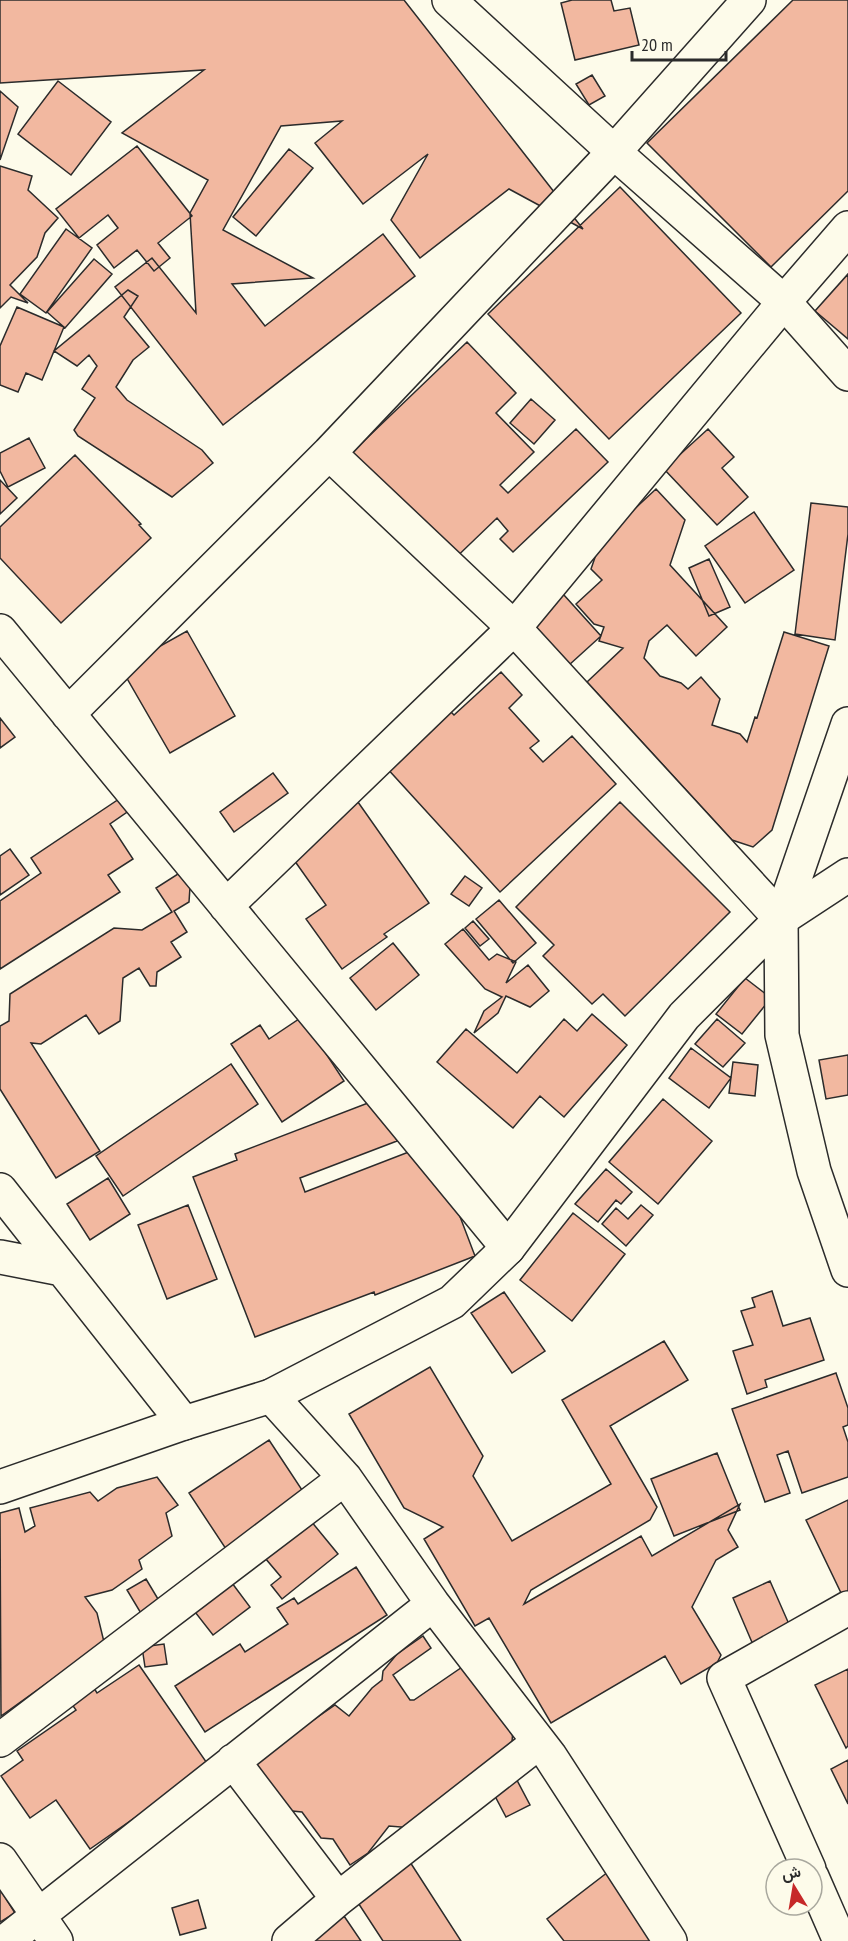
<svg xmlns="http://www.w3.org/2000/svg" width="848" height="1941" font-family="'PT Sans Narrow',Vazirmatn,sans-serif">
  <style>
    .building { fill: #f2b8a0; stroke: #2b2b2b; stroke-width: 1.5 }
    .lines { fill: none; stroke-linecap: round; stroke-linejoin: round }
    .minor-casing { stroke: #2b2b2b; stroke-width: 36 }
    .major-casing { stroke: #2b2b2b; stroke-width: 36 }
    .minor { stroke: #fdfbea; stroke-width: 33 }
    .major { stroke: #fdfbea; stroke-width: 33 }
  </style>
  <rect width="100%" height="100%" fill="#fdfbea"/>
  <path class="building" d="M 0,0 L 404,0 L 583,229 L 509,189 L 420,258 L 391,220 L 428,154 L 363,204 L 315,143 L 342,121 L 281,126 L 223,230 L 313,278 L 232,284 L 265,326 L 383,234 L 415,276 L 223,425 L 115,287 L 152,258 L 196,313 L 190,213 L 208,180 L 122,133 L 204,70 L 0,83 Z
    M 572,0 L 611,0 L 614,11 L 630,8 L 639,45 L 575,60 L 561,3 Z
    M 793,0 L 848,0 L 848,191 L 771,267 L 647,143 Z
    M 592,75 L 605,96 L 589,105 L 576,84 Z
    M 58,81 L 111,122 L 71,175 L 18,134 Z
    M 0,91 L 18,107 L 0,160 Z
    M 137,146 L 192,216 L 158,243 L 170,258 L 154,271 L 137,250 L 114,268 L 97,245 L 118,228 L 108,215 L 79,238 L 56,209 Z
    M 289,149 L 313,168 L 256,236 L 233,217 Z
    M 0,166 L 32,176 L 28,190 L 58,218 L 45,233 L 37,257 L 10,285 L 28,303 L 11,297 L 0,308 Z
    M 620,187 L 741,313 L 609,439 L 488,314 Z
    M 66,229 L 92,248 L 46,313 L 20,294 Z
    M 94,259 L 112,274 L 65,328 L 47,312 Z
    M 848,274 L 848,339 L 815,311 Z
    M 128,290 L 138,296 L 124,317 L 149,347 L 133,360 L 116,387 L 127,400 L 202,450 L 213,463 L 172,497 L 78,436 L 74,430 L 95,398 L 82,389 L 97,366 L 89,355 L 77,366 L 54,351 Z
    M 17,307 L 64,327 L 42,380 L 26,373 L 18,392 L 0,385 L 0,346 Z
    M 467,342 L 516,393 L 496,413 L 534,452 L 500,485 L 508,493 L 576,429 L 608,462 L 513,552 L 500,539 L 508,531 L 497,518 L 445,568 L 343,461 Z
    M 531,399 L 555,420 L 534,444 L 510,423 Z
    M 708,429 L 734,457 L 722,468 L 748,497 L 717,525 L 664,469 Z
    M 29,438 L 45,468 L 8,487 L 0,471 L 0,453 Z
    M 75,455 L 141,524 L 139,525 L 151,538 L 61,623 L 0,558 L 0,527 Z
    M 0,480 L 17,498 L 0,514 Z
    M 656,489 L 685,520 L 670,565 L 727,627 L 696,656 L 667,625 L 649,641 L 644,658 L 660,676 L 681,683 L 688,689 L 701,677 L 720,699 L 712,725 L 740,734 L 747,742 L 755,717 L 757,718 L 784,632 L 829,646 L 772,830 L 753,847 L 732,840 L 587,682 L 623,648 L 599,641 L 604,627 L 594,624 L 576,604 L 602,580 L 591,569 L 601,540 Z
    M 811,503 L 848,507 L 848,534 L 835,640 L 795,634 Z
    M 754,512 L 794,570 L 745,603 L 705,546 Z
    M 709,559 L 730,607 L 709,616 L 689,568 Z
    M 554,584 L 601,636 L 558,675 L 511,623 Z
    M 187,631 L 235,716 L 170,753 L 121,668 Z
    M 501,672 L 522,695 L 509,708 L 539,741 L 530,748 L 543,762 L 572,736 L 616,784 L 500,892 L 385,766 L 448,709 L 454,715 Z
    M 0,718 L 15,737 L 0,748 Z
    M 273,773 L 288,793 L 234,832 L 220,812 Z
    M 346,785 L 429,903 L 384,934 L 387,937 L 342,969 L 306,919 L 326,905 L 282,843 Z
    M 125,795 L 133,808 L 110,824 L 133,859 L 108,875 L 120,892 L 0,969 L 0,901 L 41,873 L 31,858 Z
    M 620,802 L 730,912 L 625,1016 L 603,994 L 592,1004 L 543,956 L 554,945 L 516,907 Z
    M 10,849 L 29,875 L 0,895 L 0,856 Z
    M 181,872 L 190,887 L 189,902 L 174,911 L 187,932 L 171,942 L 181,957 L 157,972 L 156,986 L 150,986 L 139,968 L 123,978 L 120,1021 L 99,1034 L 86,1015 L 41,1044 L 31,1043 L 100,1151 L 56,1178 L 0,1089 L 0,1026 L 9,1021 L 10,994 L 114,928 L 142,930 L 172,912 L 156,888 Z
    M 465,876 L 482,888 L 469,906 L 451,894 Z
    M 499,900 L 536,943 L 513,963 L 476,919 Z
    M 473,921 L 489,939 L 480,946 L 465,928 Z
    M 463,929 L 489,960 L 497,954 L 516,962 L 506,983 L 528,965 L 549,991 L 530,1007 L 506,996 L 498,1013 L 474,1033 L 484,1011 L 502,997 L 485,989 L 445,944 Z
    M 393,943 L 419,975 L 376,1010 L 350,978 Z
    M 745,978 L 771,998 L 742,1034 L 716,1014 Z
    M 592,1014 L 627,1045 L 564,1117 L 540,1096 L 513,1128 L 437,1062 L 466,1029 L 517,1073 L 564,1019 L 577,1031 Z
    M 302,1017 L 344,1081 L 282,1122 L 231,1044 L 260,1025 L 269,1039 Z
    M 717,1019 L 745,1043 L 723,1067 L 695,1044 Z
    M 691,1048 L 731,1078 L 709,1108 L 669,1078 Z
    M 848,1055 L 848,1095 L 826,1099 L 819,1060 Z
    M 733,1062 L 758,1065 L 755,1096 L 729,1093 Z
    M 231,1064 L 258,1104 L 123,1196 L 96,1156 Z
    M 381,1098 L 397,1141 L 300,1178 L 305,1192 L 432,1143 L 475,1256 L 375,1295 L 374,1292 L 255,1337 L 193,1177 L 237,1160 L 235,1154 Z
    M 663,1099 L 712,1141 L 658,1204 L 609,1162 Z
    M 606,1169 L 632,1192 L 621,1204 L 616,1200 L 598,1222 L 575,1204 Z
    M 108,1178 L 130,1214 L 90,1240 L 67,1204 Z
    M 188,1205 L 217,1279 L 167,1299 L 138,1225 Z
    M 641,1205 L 653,1215 L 626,1246 L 602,1224 L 616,1208 L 628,1219 Z
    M 573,1213 L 625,1254 L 572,1321 L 520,1280 Z
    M 772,1291 L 783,1326 L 810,1318 L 824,1360 L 765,1380 L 767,1387 L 747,1394 L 733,1351 L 753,1345 L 741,1311 L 755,1307 L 752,1298 Z
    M 504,1292 L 545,1351 L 512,1373 L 471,1313 Z
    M 664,1341 L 688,1380 L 610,1426 L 657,1507 L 650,1520 L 531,1590 L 524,1604 L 641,1536 L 652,1556 L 740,1504 L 728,1530 L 738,1547 L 716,1560 L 692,1607 L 721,1655 L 717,1663 L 681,1684 L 665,1656 L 551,1723 L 489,1618 L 475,1626 L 424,1539 L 443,1527 L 404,1508 L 349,1414 L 430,1367 L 483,1456 L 473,1476 L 512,1541 L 611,1484 L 562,1400 Z
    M 836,1373 L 848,1408 L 848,1425 L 843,1427 L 848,1442 L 848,1477 L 802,1493 L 788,1451 L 777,1455 L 790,1493 L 765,1502 L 732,1409 Z
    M 269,1440 L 306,1496 L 226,1549 L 189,1493 Z
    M 717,1453 L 740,1510 L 674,1536 L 651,1479 Z
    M 157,1477 L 178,1505 L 166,1513 L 172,1536 L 139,1560 L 142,1569 L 112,1590 L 85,1597 L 97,1613 L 104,1642 L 1,1716 L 0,1513 L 19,1508 L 25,1532 L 35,1526 L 30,1508 L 90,1492 L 98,1501 L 117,1488 Z
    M 848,1500 L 848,1595 L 843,1597 L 806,1520 Z
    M 306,1515 L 338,1554 L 282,1599 L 271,1585 L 281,1577 L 260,1552 Z
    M 356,1567 L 387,1615 L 205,1732 L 175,1686 L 240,1644 L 245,1652 L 288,1624 L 277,1608 L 294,1598 L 298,1604 Z
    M 146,1579 L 161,1604 L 142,1615 L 127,1590 Z
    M 770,1581 L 792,1631 L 754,1647 L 733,1598 Z
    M 232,1583 L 250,1607 L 213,1635 L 195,1612 Z
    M 423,1636 L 431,1648 L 393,1675 L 410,1700 L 414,1700 L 471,1661 L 514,1716 L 512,1742 L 413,1828 L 389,1826 L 368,1853 L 350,1865 L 333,1839 L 321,1838 L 302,1812 L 282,1810 L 255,1784 L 257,1759 L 335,1705 L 349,1716 L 372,1688 L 382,1680 L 383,1671 L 397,1654 Z
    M 164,1644 L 167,1664 L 145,1667 L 142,1647 Z
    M 139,1665 L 209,1766 L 90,1849 L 56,1800 L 30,1818 L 1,1776 L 23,1760 L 17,1751 L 76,1710 L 71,1703 L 94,1688 L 97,1693 Z
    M 848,1669 L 848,1746 L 846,1748 L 815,1685 Z
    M 848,1760 L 848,1804 L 831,1769 Z
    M 510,1767 L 530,1805 L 506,1817 L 486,1779 Z
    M 410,1862 L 461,1941 L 383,1941 L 351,1892 Z
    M 608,1872 L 661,1941 L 564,1941 L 547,1919 Z
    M 0,1889 L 15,1913 L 0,1922 Z
    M 198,1900 L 206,1928 L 180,1935 L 172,1908 Z
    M 344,1916 L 361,1941 L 305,1941 Z"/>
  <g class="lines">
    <defs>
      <path id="minor" d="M 329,453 L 514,628 L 781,919 L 848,875
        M 0,631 L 508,1248
        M 68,714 L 329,453 L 614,152 L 749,0
        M 226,906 L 514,628 L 784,302 L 848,228
        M 0,1190 L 184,1423
        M 0,1257 L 62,1269
        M 271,1396 L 345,1478 L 433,1604 L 550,1756 L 670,1941
        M 0,1740 L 345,1478
        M 233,1761 L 338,1899 L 289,1941
        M 0,1860 L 56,1941
        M 809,1869 L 724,1678 L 848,1608
        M 812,1877 L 840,1941
        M 338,1899 L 539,1742
        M 6,1941 L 433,1604"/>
      <path id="major" d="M 449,0 L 614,152 L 784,302 L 848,374
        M 848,724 L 781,919 L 782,1035 L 814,1171 L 848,1270
        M 0,1487 L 184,1423 L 271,1396 L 452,1302 L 508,1248 L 684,1016 L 781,919"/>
    </defs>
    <use href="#minor" class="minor-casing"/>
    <use href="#major" class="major-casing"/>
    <use href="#minor" class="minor"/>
    <use href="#major" class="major"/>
  </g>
  <g transform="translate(794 1887) rotate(349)"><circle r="28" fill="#fdfbea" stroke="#a9a89e" stroke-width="1.5"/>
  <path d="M0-4.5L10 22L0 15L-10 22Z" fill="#c62828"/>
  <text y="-9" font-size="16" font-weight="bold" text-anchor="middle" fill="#2b2b2b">ش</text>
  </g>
  <path d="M632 51v9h94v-9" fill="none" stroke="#2b2b2b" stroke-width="3"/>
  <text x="641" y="51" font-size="18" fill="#2b2b2b" stroke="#fdfbea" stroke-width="4.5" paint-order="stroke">20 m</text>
</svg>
